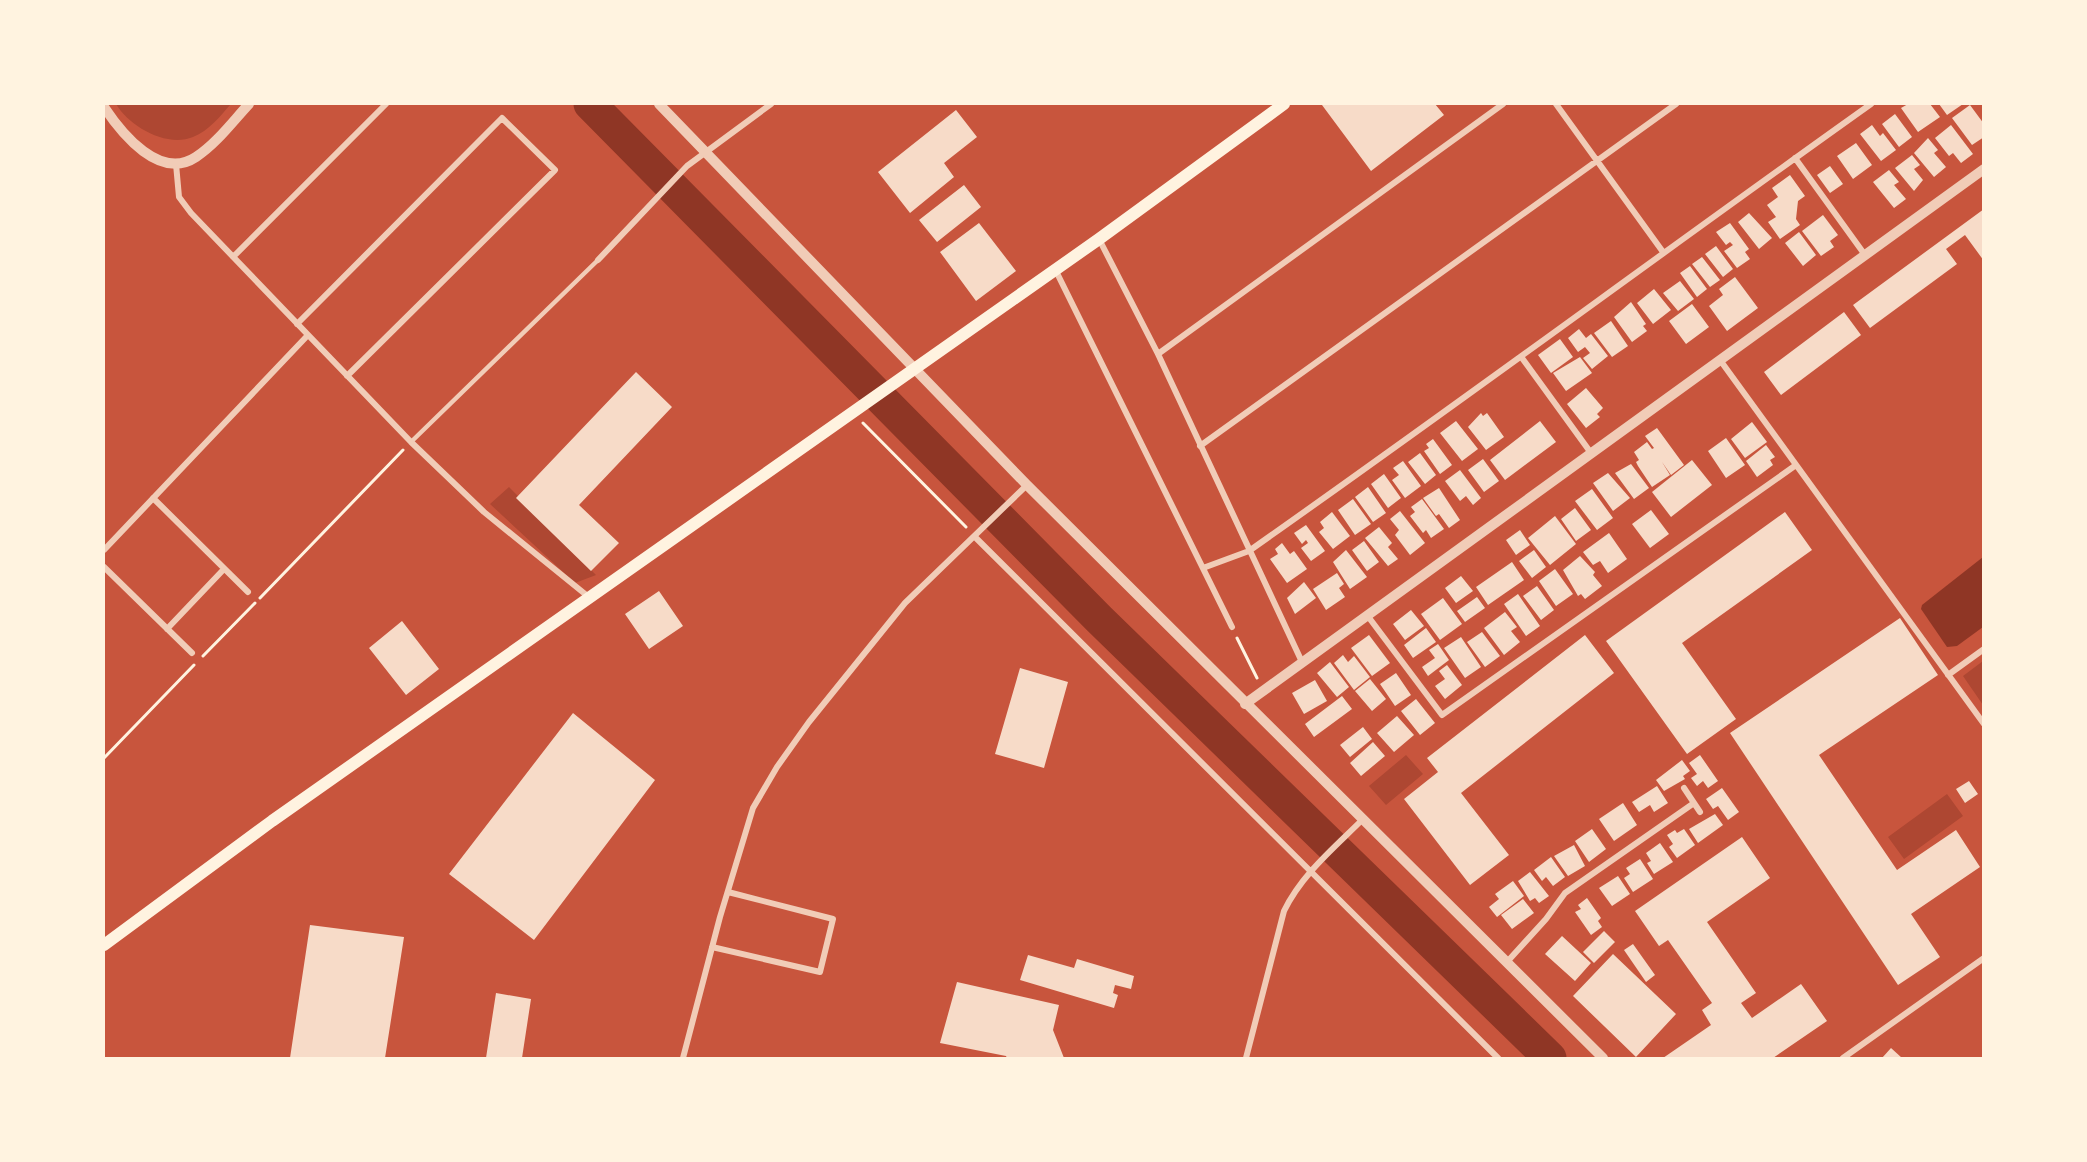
<svg xmlns="http://www.w3.org/2000/svg" width="2087" height="1162" font-family="'DM Sans',sans-serif">
  <style>
    .green { fill: #ae4732 }
    .water { fill: #8f3625 }
    .lines { fill: none; stroke-linecap: round; stroke-linejoin: round }
    .river { stroke: #8f3625; stroke-width: 33 }
    .building { fill: #f7dbc8 }
    .path { stroke: #fff3e0; stroke-width: 3 }
    .service { stroke: #f1ccb7; stroke-width: 4.5 }
    .minor { stroke: #f1ccb7; stroke-width: 6 }
    .tertiary { stroke: #f1ccb7; stroke-width: 10 }
    .secondary { stroke: #fff3e0; stroke-width: 12 }
  </style>
  <rect width="100%" height="100%" fill="#c8553d"/>
  <path class="green" d="M 116,104 L 231,104 C 220,116 209,131 193,137 C 166,148 129,126 116,104 Z
    M 509,487 L 596,575 L 575,583 L 490,504 Z
    M 1983,661 L 1983,705 L 1963,676 Z
    M 1406,755 L 1423,774 L 1386,805 L 1369,786 Z
    M 1947,794 L 1963,816 L 1904,859 L 1888,837 Z"/>
  <path class="water" d="M 1983,557 L 1983,627 L 1957,646 L 1947,647 L 1921,609 L 1922,605 Z"/>
  <g class="lines">
    <path class="river" d="M 590,104 L 1099,619 L 1550,1058"/>
  </g>
  <path class="building" d="M 1435,104 L 1444,115 L 1371,171 L 1322,105 Z
    M 1908,104 L 1930,104 L 1940,117 L 1918,132 L 1901,108 Z
    M 1939,104 L 1963,104 L 1947,115 Z
    M 1970,105 L 1984,124 L 1984,137 L 1972,145 L 1952,118 Z
    M 956,110 L 977,137 L 944,163 L 954,177 L 910,213 L 878,172 Z
    M 1895,114 L 1912,137 L 1899,147 L 1882,124 Z
    M 1872,125 L 1880,136 L 1883,133 L 1896,150 L 1881,161 L 1860,134 Z
    M 1951,125 L 1973,154 L 1961,163 L 1953,153 L 1949,156 L 1935,138 Z
    M 1928,138 L 1938,150 L 1934,153 L 1946,167 L 1934,177 L 1914,153 Z
    M 1856,143 L 1872,165 L 1853,179 L 1837,156 Z
    M 1912,155 L 1920,165 L 1914,169 L 1923,180 L 1914,191 L 1895,168 Z
    M 1830,166 L 1843,184 L 1830,193 L 1817,175 Z
    M 1889,170 L 1899,182 L 1894,185 L 1906,199 L 1894,208 L 1873,182 Z
    M 1790,175 L 1805,196 L 1798,201 L 1796,219 L 1800,225 L 1780,239 L 1768,222 L 1776,217 L 1767,205 L 1778,197 L 1772,188 Z
    M 964,185 L 981,207 L 937,242 L 919,220 Z
    M 1984,209 L 1984,261 L 1965,235 L 1946,249 L 1957,264 L 1870,328 L 1853,305 Z
    M 1749,213 L 1772,238 L 1759,249 L 1738,222 Z
    M 1823,215 L 1838,235 L 1830,241 L 1834,247 L 1821,256 L 1802,231 Z
    M 979,223 L 1016,271 L 976,301 L 940,252 Z
    M 1730,223 L 1749,249 L 1745,252 L 1750,259 L 1737,268 L 1724,251 L 1733,245 L 1730,242 L 1726,245 L 1716,232 Z
    M 1799,232 L 1816,255 L 1803,266 L 1785,243 Z
    M 1716,246 L 1733,269 L 1723,277 L 1705,254 Z
    M 1702,257 L 1720,280 L 1710,287 L 1692,264 Z
    M 1690,266 L 1707,289 L 1697,297 L 1680,273 Z
    M 1735,277 L 1758,308 L 1727,331 L 1709,306 L 1723,295 L 1719,289 Z
    M 1680,281 L 1694,299 L 1678,311 L 1663,293 Z
    M 1654,289 L 1671,310 L 1653,324 L 1637,303 Z
    M 1631,302 L 1646,324 L 1643,326 L 1647,331 L 1632,342 L 1614,317 Z
    M 1692,304 L 1709,327 L 1686,344 L 1669,321 Z
    M 1844,312 L 1861,335 L 1781,395 L 1764,372 Z
    M 1611,321 L 1628,346 L 1612,357 L 1594,333 Z
    M 1579,329 L 1586,338 L 1591,334 L 1608,356 L 1592,369 L 1583,358 L 1590,353 L 1585,347 L 1578,352 L 1568,338 Z
    M 1560,339 L 1573,357 L 1551,373 L 1538,355 Z
    M 1580,357 L 1592,373 L 1566,391 L 1553,373 Z
    M 636,372 L 672,407 L 579,505 L 619,543 L 591,571 L 516,498 Z
    M 1586,388 L 1603,408 L 1597,414 L 1600,417 L 1586,428 L 1567,404 Z
    M 1481,413 L 1483,416 L 1487,413 L 1504,437 L 1486,450 L 1468,427 Z
    M 1456,421 L 1478,449 L 1462,461 L 1440,433 Z
    M 1540,421 L 1556,442 L 1505,480 L 1490,460 Z
    M 1752,422 L 1767,442 L 1745,458 L 1731,439 Z
    M 1657,428 L 1684,465 L 1671,475 L 1662,462 L 1670,475 L 1652,487 L 1638,466 L 1636,462 L 1639,460 L 1634,452 L 1647,442 L 1652,449 L 1654,448 L 1645,436 Z
    M 1726,438 L 1745,465 L 1726,478 L 1708,451 Z
    M 1433,439 L 1452,465 L 1440,474 L 1424,451 L 1429,448 L 1426,444 Z
    M 1766,445 L 1775,457 L 1770,460 L 1773,465 L 1757,477 L 1746,461 Z
    M 1420,453 L 1436,475 L 1425,484 L 1408,462 Z
    M 1483,459 L 1499,481 L 1484,492 L 1468,470 Z
    M 1692,460 L 1712,485 L 1671,517 L 1652,492 Z
    M 1403,461 L 1421,486 L 1405,498 L 1392,480 L 1399,475 L 1393,468 Z
    M 1631,464 L 1649,488 L 1634,499 L 1615,473 Z
    M 1460,470 L 1481,498 L 1473,505 L 1466,496 L 1460,501 L 1445,481 Z
    M 1608,473 L 1630,498 L 1613,511 L 1593,483 Z
    M 1384,474 L 1401,498 L 1388,508 L 1371,484 Z
    M 1368,487 L 1386,513 L 1373,522 L 1355,497 Z
    M 1439,488 L 1460,520 L 1449,528 L 1439,514 L 1436,516 L 1423,498 Z
    M 1592,489 L 1613,518 L 1597,530 L 1575,501 Z
    M 1353,499 L 1371,524 L 1355,535 L 1338,510 Z
    M 1422,499 L 1444,529 L 1431,538 L 1426,530 L 1423,533 L 1410,516 L 1415,512 L 1411,507 Z
    M 1575,508 L 1591,530 L 1576,541 L 1561,519 Z
    M 1651,510 L 1669,534 L 1650,548 L 1632,524 Z
    M 1400,511 L 1425,543 L 1410,555 L 1395,535 L 1399,530 L 1390,519 Z
    M 1332,512 L 1350,536 L 1333,549 L 1319,532 L 1324,528 L 1320,522 Z
    M 1785,512 L 1812,550 L 1682,643 L 1736,719 L 1687,754 L 1606,641 Z
    M 1555,516 L 1576,544 L 1550,565 L 1528,538 Z
    M 1306,525 L 1325,551 L 1311,561 L 1301,548 L 1308,543 L 1306,540 L 1302,544 L 1294,533 Z
    M 1379,527 L 1392,543 L 1388,547 L 1398,559 L 1388,566 L 1365,538 Z
    M 1520,530 L 1530,545 L 1516,555 L 1506,540 Z
    M 1609,533 L 1627,559 L 1608,573 L 1600,561 L 1593,565 L 1583,552 Z
    M 1364,541 L 1379,562 L 1367,571 L 1352,550 Z
    M 1282,543 L 1290,554 L 1294,551 L 1307,569 L 1287,583 L 1270,559 L 1278,554 L 1275,549 Z
    M 1346,550 L 1367,577 L 1350,589 L 1333,562 Z
    M 1534,550 L 1546,567 L 1532,578 L 1519,561 Z
    M 1580,556 L 1595,572 L 1593,575 L 1602,586 L 1585,599 L 1581,594 L 1578,596 L 1563,570 Z
    M 1512,562 L 1524,580 L 1488,605 L 1476,587 Z
    M 1555,569 L 1573,594 L 1556,606 L 1539,581 Z
    M 1337,573 L 1344,584 L 1339,588 L 1345,597 L 1326,610 L 1313,589 Z
    M 1461,576 L 1473,591 L 1456,603 L 1445,588 Z
    M 1304,582 L 1316,598 L 1295,614 L 1287,598 Z
    M 1537,586 L 1554,610 L 1541,620 L 1523,596 Z
    M 659,591 L 683,626 L 649,649 L 625,614 Z
    M 1518,594 L 1540,626 L 1526,636 L 1504,604 Z
    M 1477,597 L 1485,608 L 1465,622 L 1457,611 Z
    M 1443,598 L 1462,624 L 1440,640 L 1421,614 Z
    M 1411,610 L 1424,626 L 1405,640 L 1393,624 Z
    M 1505,612 L 1517,627 L 1511,631 L 1520,642 L 1504,655 L 1484,628 Z
    M 1900,618 L 1938,675 L 1819,755 L 1897,870 L 1956,830 L 1980,867 L 1911,914 L 1940,957 L 1898,985 L 1730,733 Z
    M 402,621 L 439,669 L 406,695 L 369,648 Z
    M 1426,628 L 1436,642 L 1413,658 L 1404,645 Z
    M 1482,632 L 1500,656 L 1485,667 L 1467,642 Z
    M 1369,635 L 1390,663 L 1372,676 L 1351,648 Z
    M 1585,635 L 1614,673 L 1461,793 L 1509,855 L 1470,885 L 1404,799 L 1438,772 L 1427,758 Z
    M 1461,637 L 1481,667 L 1465,678 L 1444,648 Z
    M 1438,644 L 1449,660 L 1428,676 L 1422,667 L 1435,658 L 1429,650 Z
    M 1343,655 L 1348,662 L 1354,656 L 1370,677 L 1354,690 L 1334,663 Z
    M 1330,662 L 1349,687 L 1337,697 L 1317,673 Z
    M 1447,665 L 1462,685 L 1445,699 L 1435,686 L 1445,679 L 1439,671 Z
    M 1020,668 L 1068,682 L 1044,768 L 995,754 Z
    M 1396,673 L 1411,695 L 1395,706 L 1380,684 Z
    M 1370,679 L 1386,699 L 1372,711 L 1355,691 Z
    M 1315,680 L 1327,701 L 1304,714 L 1292,693 Z
    M 1342,696 L 1352,709 L 1314,737 L 1305,724 Z
    M 1416,699 L 1435,723 L 1420,735 L 1401,711 Z
    M 573,713 L 655,780 L 534,940 L 449,874 Z
    M 1397,716 L 1414,735 L 1394,752 L 1377,733 Z
    M 1363,727 L 1372,739 L 1350,757 L 1340,745 Z
    M 1373,742 L 1385,756 L 1361,776 L 1350,763 Z
    M 1700,755 L 1718,781 L 1708,788 L 1703,781 L 1697,786 L 1691,778 L 1697,774 L 1689,763 Z
    M 1682,760 L 1690,771 L 1683,776 L 1685,779 L 1664,791 L 1656,780 Z
    M 1969,781 L 1978,794 L 1965,803 L 1956,789 Z
    M 1657,786 L 1668,803 L 1654,812 L 1650,805 L 1639,812 L 1632,802 Z
    M 1722,788 L 1739,812 L 1728,820 L 1718,806 L 1713,809 L 1706,799 Z
    M 1623,803 L 1637,825 L 1614,841 L 1599,819 Z
    M 1715,814 L 1723,825 L 1698,843 L 1689,829 Z
    M 1592,829 L 1606,849 L 1589,862 L 1575,841 Z
    M 1684,829 L 1695,845 L 1677,858 L 1669,847 L 1673,844 L 1667,835 L 1675,830 L 1677,833 Z
    M 1742,837 L 1770,878 L 1707,922 L 1756,993 L 1741,1003 L 1752,1018 L 1801,984 L 1827,1021 L 1773,1058 L 1663,1058 L 1711,1025 L 1702,1010 L 1712,1003 L 1668,940 L 1659,946 L 1635,911 Z
    M 1660,843 L 1673,862 L 1654,874 L 1647,863 L 1651,861 L 1646,853 Z
    M 1574,845 L 1585,866 L 1568,876 L 1554,856 Z
    M 1551,857 L 1565,877 L 1553,886 L 1546,877 L 1542,881 L 1534,870 Z
    M 1640,859 L 1653,879 L 1633,892 L 1624,878 L 1630,874 L 1626,868 Z
    M 1530,872 L 1549,896 L 1539,903 L 1535,898 L 1530,901 L 1518,881 Z
    M 1618,876 L 1630,894 L 1612,906 L 1599,888 Z
    M 1513,881 L 1524,896 L 1497,917 L 1489,907 L 1499,899 L 1495,894 Z
    M 1587,898 L 1601,918 L 1598,921 L 1602,927 L 1591,935 L 1575,912 L 1581,909 L 1578,905 Z
    M 1523,899 L 1534,913 L 1512,929 L 1501,915 Z
    M 310,925 L 404,937 L 385,1058 L 290,1058 Z
    M 1604,931 L 1615,942 L 1594,963 L 1583,952 Z
    M 1562,936 L 1591,963 L 1575,981 L 1545,954 Z
    M 1633,944 L 1655,975 L 1646,982 L 1624,950 Z
    M 1613,954 L 1676,1014 L 1636,1057 L 1573,996 Z
    M 1028,955 L 1074,968 L 1077,959 L 1134,976 L 1131,989 L 1115,985 L 1113,993 L 1118,995 L 1114,1008 L 1020,980 Z
    M 957,982 L 1059,1005 L 1053,1030 L 1064,1058 L 1007,1058 L 1006,1056 L 940,1043 Z
    M 496,993 L 531,999 L 522,1058 L 486,1058 Z
    M 1891,1048 L 1902,1058 L 1882,1058 Z"/>
  <g class="lines">
    <path class="path" d="M 863,423 L 966,527
      M 260,598 L 403,450
      M 1237,638 L 1257,678
      M 203,656 L 255,603
      M 104,758 L 194,665"/>
    <path class="service" d="M 411,442 L 598,260"/>
    <path class="minor" d="M 1556,104 L 1663,252
      M 1795,158 L 1865,255
      M 176,164 L 179,197 L 191,213 L 411,442 L 484,512 L 590,598
      M 1099,239 L 1158,354 L 1302,662
      M 233,257 L 386,104
      M 598,260 L 687,166 L 771,104
      M 1055,269 L 1232,627
      M 297,324 L 502,118 L 555,170 L 347,376
      M 1158,354 L 1503,104
      M 1522,358 L 1591,453
      M 1720,360 L 1984,724
      M 1200,446 L 1676,104
      M 153,498 L 248,592
      M 975,537 L 1498,1058
      M 104,550 L 308,335
      M 104,567 L 192,653
      M 1203,568 L 1249,551 C 1458,404 1663,252 1871,104
      M 1367,615 L 1442,715 L 1796,465
      M 167,629 L 224,569
      M 1948,675 L 1984,649
      M 1684,788 L 1700,812
      M 712,947 L 820,972 L 833,919 L 728,892
      M 1507,962 L 1546,919 L 1565,893 L 1694,803
      M 683,1058 L 720,917 L 753,808 L 777,767 L 809,722 L 905,603 L 1027,485
      M 1246,1058 L 1284,911 C 1302,874 1334,848 1362,820
      M 1843,1058 L 1984,958"/>
    <path class="tertiary" d="M 659,104 L 1027,485 L 1603,1058
      M 104,107 C 122,134 160,181 196,157 C 217,143 233,121 249,104
      M 1245,704 L 1984,169"/>
    <path class="secondary" d="M 104,945 L 272,821 L 1099,239 L 1284,104"/>
  </g>
  <rect width="2087" height="1162" fill="none" stroke="#fff3e0" stroke-width="210"/>
</svg>
